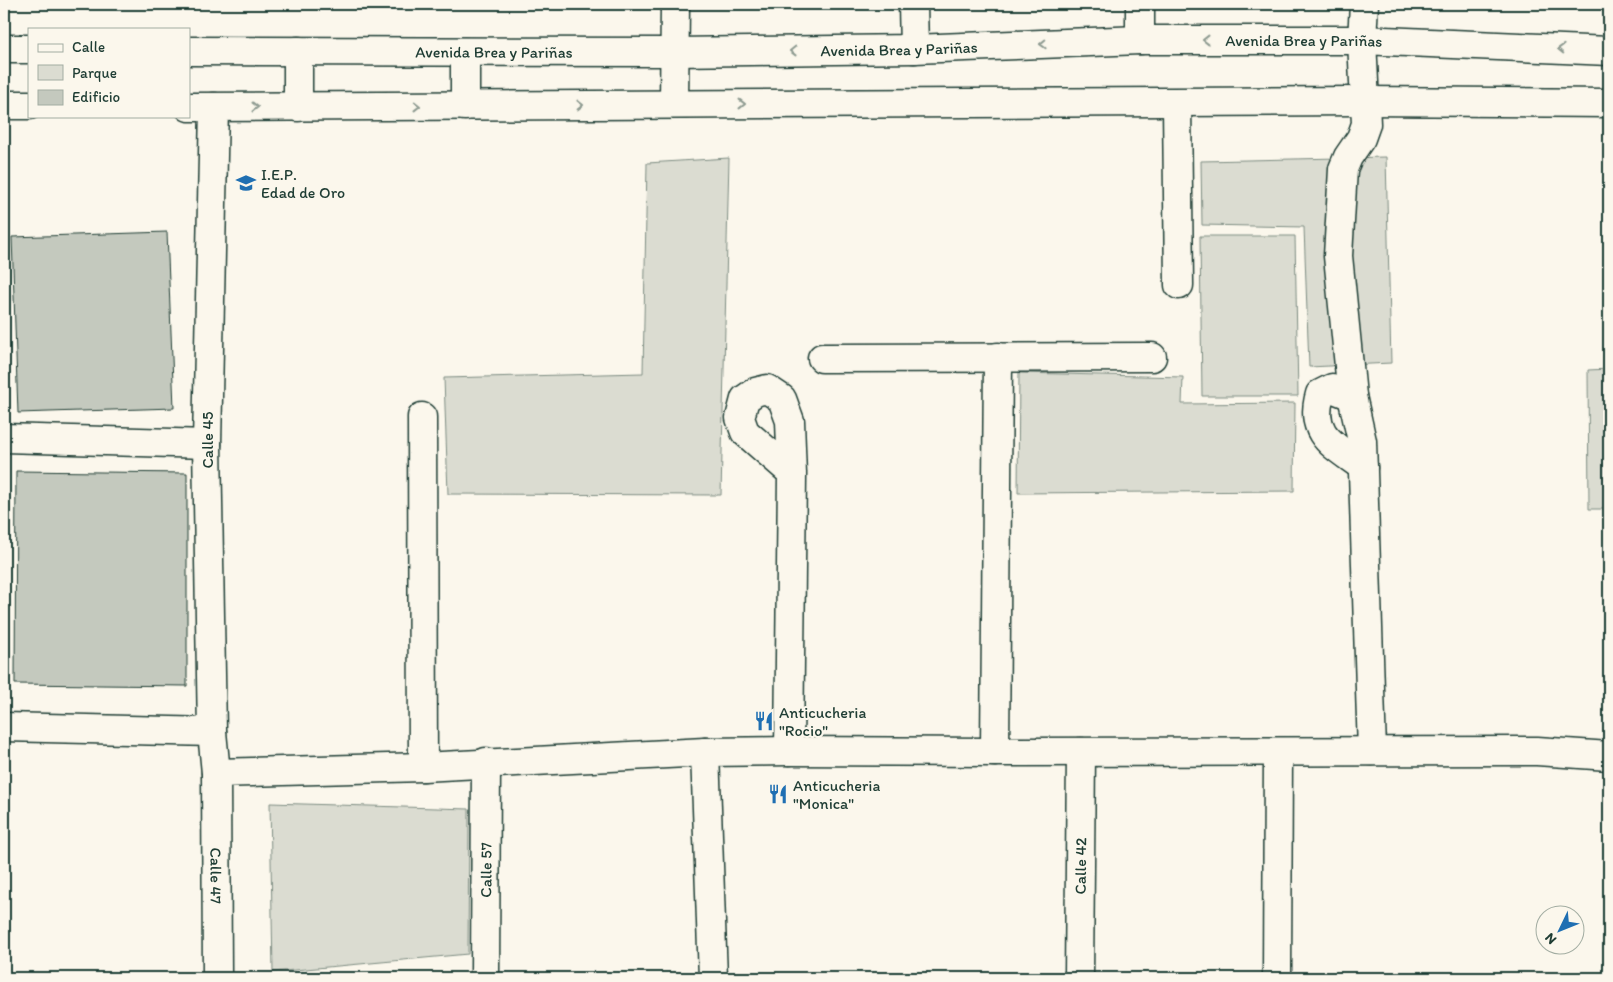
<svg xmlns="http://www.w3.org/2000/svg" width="1613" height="982" font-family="Itim,sans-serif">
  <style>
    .green { fill: #dbdcd1; stroke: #7d8c82 }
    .building { fill: #c4c9be; stroke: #1f3d34 }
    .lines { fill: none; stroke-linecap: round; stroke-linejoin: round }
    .minor-casing { stroke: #1f3d34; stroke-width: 31 }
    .major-casing { stroke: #1f3d34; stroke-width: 31 }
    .minor { stroke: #fbf7ec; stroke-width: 28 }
    .major { stroke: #fbf7ec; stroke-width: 28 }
    .oneway { stroke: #8d9a90 }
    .labels { text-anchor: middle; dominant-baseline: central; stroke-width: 4; stroke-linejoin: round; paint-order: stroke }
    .street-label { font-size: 16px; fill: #1f3d34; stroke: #fbf7ec }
    .poi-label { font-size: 16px; fill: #1f3d34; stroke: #fbf7ec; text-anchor: start }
  </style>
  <rect width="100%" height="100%" fill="#fbf7ec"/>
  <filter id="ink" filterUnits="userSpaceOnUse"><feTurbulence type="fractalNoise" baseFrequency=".02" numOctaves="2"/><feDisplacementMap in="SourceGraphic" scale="10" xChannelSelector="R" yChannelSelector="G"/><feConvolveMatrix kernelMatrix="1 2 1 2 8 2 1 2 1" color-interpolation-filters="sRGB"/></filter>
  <g filter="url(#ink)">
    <path class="green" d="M 1386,157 L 1391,363 L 1309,367 L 1304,227 L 1202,225 L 1201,161 Z
      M 729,158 L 721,495 L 448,494 L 444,378 L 643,373 L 647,163 Z
      M 1200,236 L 1295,236 L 1298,396 L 1202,396 Z
      M 1609,369 L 1609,509 L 1589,509 L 1588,370 Z
      M 1019,373 L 1183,377 L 1182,404 L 1295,403 L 1294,491 L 1018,493 Z
      M 270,803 L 469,809 L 468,954 L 273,972 Z"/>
    <path class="building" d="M 167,232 L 174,408 L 18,413 L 12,237 Z
      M 16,471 L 187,473 L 187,686 L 15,684 Z"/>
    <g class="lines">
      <defs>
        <g id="minor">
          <path d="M 913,4 L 914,49"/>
          <path d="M 1140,4 L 1140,40"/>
          <path d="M 1364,4 L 1362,40 L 1366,124 L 1361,138 L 1348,157 L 1343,169 L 1338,256 L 1352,396 L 1362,441 L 1372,751"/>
          <path d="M 674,104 L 675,4"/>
          <path d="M 1177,104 L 1179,285"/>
          <path id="s1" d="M 214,107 L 207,444 L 212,732 L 216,773 L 217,978"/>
          <path d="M 822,358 L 1152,357"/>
          <path d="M 1352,396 L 1332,388 L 1320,394 C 1308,435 1334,445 1363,467"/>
          <path d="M 422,417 L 423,767"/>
          <path d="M 4,438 L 207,444"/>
          <path d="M 4,727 L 212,732"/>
          <path d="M 789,751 L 792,475 L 790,421 L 782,399 L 767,389 L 755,392 L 745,399 L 740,418 L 745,432 L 792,473"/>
          <path d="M 705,752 L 713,978"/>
          <path d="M 995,752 L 998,357"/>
          <path d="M 216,773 L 423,767 L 705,752 L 789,751 L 995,752 L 1537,751 L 1609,756"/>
          <path id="s2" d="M 485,978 L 486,762"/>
          <path id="s3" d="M 1079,978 L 1081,752"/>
          <path d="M 1277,978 L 1278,752"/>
        </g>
        <g id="major">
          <path d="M 4,49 L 29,49"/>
          <path id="s4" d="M 189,51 L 675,52 L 914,49 L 1140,40 L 1362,40 L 1609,51"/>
          <path d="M 465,52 L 465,106"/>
          <path d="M 4,105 L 29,105"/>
          <path d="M 189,107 L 1364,101 L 1609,103"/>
          <path d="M 298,107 L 298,51"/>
        </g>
      </defs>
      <use href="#minor" class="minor-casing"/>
      <use href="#major" class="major-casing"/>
      <use href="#minor" class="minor"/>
      <use href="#major" class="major"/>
    </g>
    <defs><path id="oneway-chevron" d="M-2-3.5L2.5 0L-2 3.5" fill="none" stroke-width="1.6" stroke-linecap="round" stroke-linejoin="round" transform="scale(1.25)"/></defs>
    <g class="oneway">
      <use href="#oneway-chevron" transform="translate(1206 40) rotate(180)"/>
      <use href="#oneway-chevron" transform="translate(1043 44) rotate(178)"/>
      <use href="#oneway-chevron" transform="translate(1561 49) rotate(-178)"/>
      <use href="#oneway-chevron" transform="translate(793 51) rotate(179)"/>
      <use href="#oneway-chevron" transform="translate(742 104)"/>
      <use href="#oneway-chevron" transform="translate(580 105) rotate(-1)"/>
      <use href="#oneway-chevron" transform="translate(417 106)"/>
      <use href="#oneway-chevron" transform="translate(255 107)"/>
    </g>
  </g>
  <defs>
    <symbol id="school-bare" viewBox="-9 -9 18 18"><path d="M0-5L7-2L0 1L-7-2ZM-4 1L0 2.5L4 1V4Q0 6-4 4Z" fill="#1f6fb2" stroke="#fbf7ec" stroke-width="2.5" paint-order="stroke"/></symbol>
    <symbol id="restaurant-bare" viewBox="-9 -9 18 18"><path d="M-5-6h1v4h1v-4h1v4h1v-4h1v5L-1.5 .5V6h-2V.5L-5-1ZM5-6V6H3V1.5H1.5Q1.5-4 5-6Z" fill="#1f6fb2" stroke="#fbf7ec" stroke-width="2.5" paint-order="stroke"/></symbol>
  </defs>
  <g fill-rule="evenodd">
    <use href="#school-bare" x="232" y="169" width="28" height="28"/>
    <use href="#restaurant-bare" x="750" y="707" width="28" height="28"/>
    <use href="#restaurant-bare" x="764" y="780" width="28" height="28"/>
  </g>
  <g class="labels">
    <g class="street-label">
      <text stroke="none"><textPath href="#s4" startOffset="1115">Avenida Brea y Pariñas</textPath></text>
      <text stroke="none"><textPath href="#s4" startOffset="710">Avenida Brea y Pariñas</textPath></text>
      <text stroke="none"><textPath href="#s4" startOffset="305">Avenida Brea y Pariñas</textPath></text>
      <text transform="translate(207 440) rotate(-90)">Calle 45</text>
      <text stroke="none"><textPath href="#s3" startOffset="112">Calle 42</textPath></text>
      <text stroke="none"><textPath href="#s2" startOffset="108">Calle 57</textPath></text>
      <text stroke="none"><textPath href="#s1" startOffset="769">Calle 47</textPath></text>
    </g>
    <g class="poi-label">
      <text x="261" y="174">I.E.P.<tspan x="261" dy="18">Edad de Oro</tspan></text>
      <text x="779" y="712">Anticucheria<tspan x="779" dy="18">"Rocio"</tspan></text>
      <text x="793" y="785">Anticucheria<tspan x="793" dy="18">"Monica"</tspan></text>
    </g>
  </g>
  <rect width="1613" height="982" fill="none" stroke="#fbf7ec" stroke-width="20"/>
  <rect x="10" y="10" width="1593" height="962" fill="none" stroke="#1f3d34" stroke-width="2" filter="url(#ink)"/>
  <rect x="28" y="28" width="162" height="90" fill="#fbf7ec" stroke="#a3ada2"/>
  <rect x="38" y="44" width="25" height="8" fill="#fbf7ec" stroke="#a3ada2"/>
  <text x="72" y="52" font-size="15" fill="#1f3d34">Calle</text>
  <rect x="38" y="65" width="25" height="15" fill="#dbdcd1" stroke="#a3ada2"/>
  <text x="72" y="78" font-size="15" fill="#1f3d34">Parque</text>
  <rect x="38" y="90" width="25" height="15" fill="#c4c9be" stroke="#a3ada2"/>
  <text x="72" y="102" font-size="15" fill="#1f3d34">Edificio</text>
  <g transform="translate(1560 930) rotate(227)"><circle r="24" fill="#fbf7ec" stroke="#a3ada2"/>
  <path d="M0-4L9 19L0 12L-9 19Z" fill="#1f6fb2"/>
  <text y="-8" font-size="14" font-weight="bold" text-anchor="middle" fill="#1f3d34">N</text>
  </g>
</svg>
